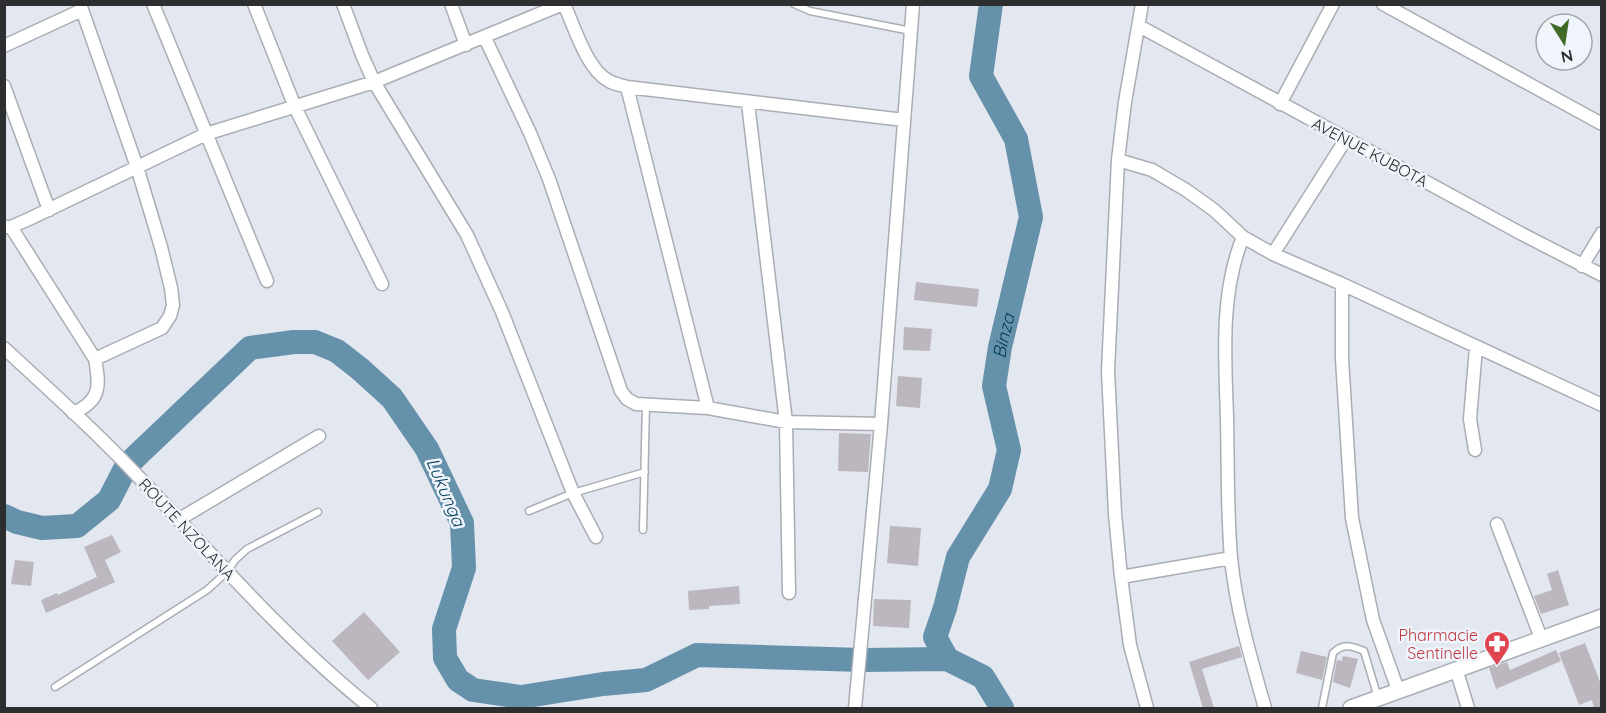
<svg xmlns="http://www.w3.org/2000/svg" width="1606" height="713" font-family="Quicksand,sans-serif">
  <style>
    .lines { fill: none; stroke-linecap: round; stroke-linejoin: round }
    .river { stroke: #6691ab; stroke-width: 24 }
    .building { fill: #bcb7be }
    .service-casing { stroke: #a9adb4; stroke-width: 9 }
    .minor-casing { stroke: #a9adb4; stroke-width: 15 }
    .tertiary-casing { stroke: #a9adb4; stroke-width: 18 }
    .service { stroke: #fff; stroke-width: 6 }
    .minor { stroke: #fff; stroke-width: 12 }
    .tertiary { stroke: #fff; stroke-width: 15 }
    .labels { text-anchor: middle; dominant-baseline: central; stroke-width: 5; stroke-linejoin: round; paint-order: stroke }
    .street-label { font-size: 16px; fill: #2c2e30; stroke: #f0f5fc }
    .health-label { font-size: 16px; fill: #be3a42; stroke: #f0f5fc; text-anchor: end }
    .water-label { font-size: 18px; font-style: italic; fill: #003c57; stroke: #f0f5fc }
  </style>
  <rect width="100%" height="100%" fill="#e3e7ef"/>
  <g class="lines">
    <g class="river">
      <path d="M 4,516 L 17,522 L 42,528 L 77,526 L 109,500 L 127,465 L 250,348 L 294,342 L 315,342 L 337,351 L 360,369 L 392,398 L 427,449 L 462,523 L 464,568 L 444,629 L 445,658 L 458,680 L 473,690 L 521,697 L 603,684 L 646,680 L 697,655 L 862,660 L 947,659 L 983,677 L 1002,708"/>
      <path id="s1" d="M 947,659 L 935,637 L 945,608 L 958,557 L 1000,489 L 1009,450 L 994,386 L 1000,347 L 1031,217 L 1016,139 L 981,76 L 991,4"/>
    </g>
  </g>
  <path class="building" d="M 916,282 L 979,289 L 977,307 L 914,300 Z
    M 904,327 L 932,329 L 930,351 L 903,350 Z
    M 898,376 L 922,378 L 920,408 L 896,406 Z
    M 839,433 L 871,434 L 868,472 L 838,471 Z
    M 890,526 L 921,528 L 918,566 L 887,563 Z
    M 112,535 L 121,552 L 105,560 L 115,582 L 46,613 L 41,600 L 57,593 L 58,595 L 97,577 L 84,547 Z
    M 15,560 L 34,562 L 31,586 L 11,584 Z
    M 1558,570 L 1569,605 L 1541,614 L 1534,596 L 1552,590 L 1547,574 Z
    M 739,586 L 740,604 L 709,606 L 709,609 L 689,610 L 688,591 Z
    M 874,599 L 911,600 L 909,628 L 873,626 Z
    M 364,612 L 400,652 L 368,680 L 332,641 Z
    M 1585,643 L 1602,687 L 1602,708 L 1594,708 L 1592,700 L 1579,705 L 1559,653 Z
    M 1239,646 L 1242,657 L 1202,669 L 1214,708 L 1203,708 L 1189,662 Z
    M 1556,650 L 1561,661 L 1496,689 L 1489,668 L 1507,662 L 1510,670 Z
    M 1301,651 L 1327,657 L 1322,680 L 1296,673 Z
    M 1343,656 L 1358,659 L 1350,688 L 1333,682 L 1337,660 L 1342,661 Z"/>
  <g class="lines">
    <defs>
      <path id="service" d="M 794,4 L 810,11 L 911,31
        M 529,511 L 573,493 L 645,472
        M 643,530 L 646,405
        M 55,687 L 207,590 L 227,572 L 235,560 L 247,549 L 318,512
        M 1322,708 L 1333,653 C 1343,643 1352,646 1364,651 L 1378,698"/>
      <path id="minor" d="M 80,4 L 137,167 L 161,247 L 171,288 L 173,305 L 170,316 L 162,328 L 95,359
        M 153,4 L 267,281
        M 254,4 L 295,107 L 382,284
        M 343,4 L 362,55 L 374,82 L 467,235 L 502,312 L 573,493 L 596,537
        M 451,4 L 466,45
        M 564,4 C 574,26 587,70 609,81 C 614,84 621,85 627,87 L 904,120
        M 1142,4 L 1125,102 L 1118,160 L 1108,371 L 1115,514 L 1121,577 L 1130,645 L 1147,708
        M 1383,4 L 1602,124
        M 1139,26 L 1522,234 L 1602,275
        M 485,38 L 530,133 L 549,179 L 621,391 L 627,399 L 636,404 L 708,408 L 786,422 L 881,424
        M 4,46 L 82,10
        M 4,86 L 49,210
        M 627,87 L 708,408
        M 748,103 L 786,422 L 789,593
        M 1280,104 L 1333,4
        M 1118,160 L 1152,170 L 1186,190 L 1214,210 L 1243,237 L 1273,254 L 1342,284 L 1602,405
        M 4,227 L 11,227 L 29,219 L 206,134 L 374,82 L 563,4
        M 11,227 L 95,359 C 100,386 101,401 73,413
        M 1243,237 C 1220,293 1225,357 1227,417 C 1228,463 1227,511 1231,558 C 1236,609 1251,659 1265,708
        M 1273,254 L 1346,139
        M 1582,266 L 1602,233
        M 1342,284 L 1342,359 L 1352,518 L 1373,620 L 1398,690
        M 4,348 C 46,387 90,426 129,467 C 208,549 282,637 371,708
        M 1475,450 L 1470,419 L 1476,347
        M 178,520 L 319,436
        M 1497,524 L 1541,638
        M 1121,577 L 1231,558
        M 1456,669 L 1468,708
        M 855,708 L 881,424 L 913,4"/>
      <path id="tertiary" d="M 1351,708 L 1602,617"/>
    </defs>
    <use href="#service" class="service-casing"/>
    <use href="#minor" class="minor-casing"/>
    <use href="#tertiary" class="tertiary-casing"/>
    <use href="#service" class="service"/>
    <use href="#minor" class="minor"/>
    <use href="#tertiary" class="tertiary"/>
  </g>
  <defs>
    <symbol id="pharmacy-pin" viewBox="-11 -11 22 30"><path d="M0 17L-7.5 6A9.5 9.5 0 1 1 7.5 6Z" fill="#e0444e" stroke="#f0f5fc"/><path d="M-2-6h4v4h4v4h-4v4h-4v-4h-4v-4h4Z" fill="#fff"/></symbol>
  </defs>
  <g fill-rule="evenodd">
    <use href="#pharmacy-pin" x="1482" y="629" width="30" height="40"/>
  </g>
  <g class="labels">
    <g class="street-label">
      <text transform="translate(1370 152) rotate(28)">AVENUE KUBOTA</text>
      <text transform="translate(187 529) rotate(47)">ROUTE NZOLANA</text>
    </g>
    <g class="health-label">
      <text x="1478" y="635">Pharmacie<tspan x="1478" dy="18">Sentinelle</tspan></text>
    </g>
    <g class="water-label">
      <text stroke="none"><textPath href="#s1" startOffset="345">Binza</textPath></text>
      <text transform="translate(446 492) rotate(67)">Lukunga</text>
    </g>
  </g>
  <rect width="1606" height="713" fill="none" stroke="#2c2e30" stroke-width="12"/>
  <g transform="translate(1564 42) rotate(168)"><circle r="28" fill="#f0f5fc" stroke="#a2a5aa" stroke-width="1.5"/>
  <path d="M0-4.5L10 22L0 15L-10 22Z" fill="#416a26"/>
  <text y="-9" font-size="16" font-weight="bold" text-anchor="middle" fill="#2c2e30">N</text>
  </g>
</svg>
